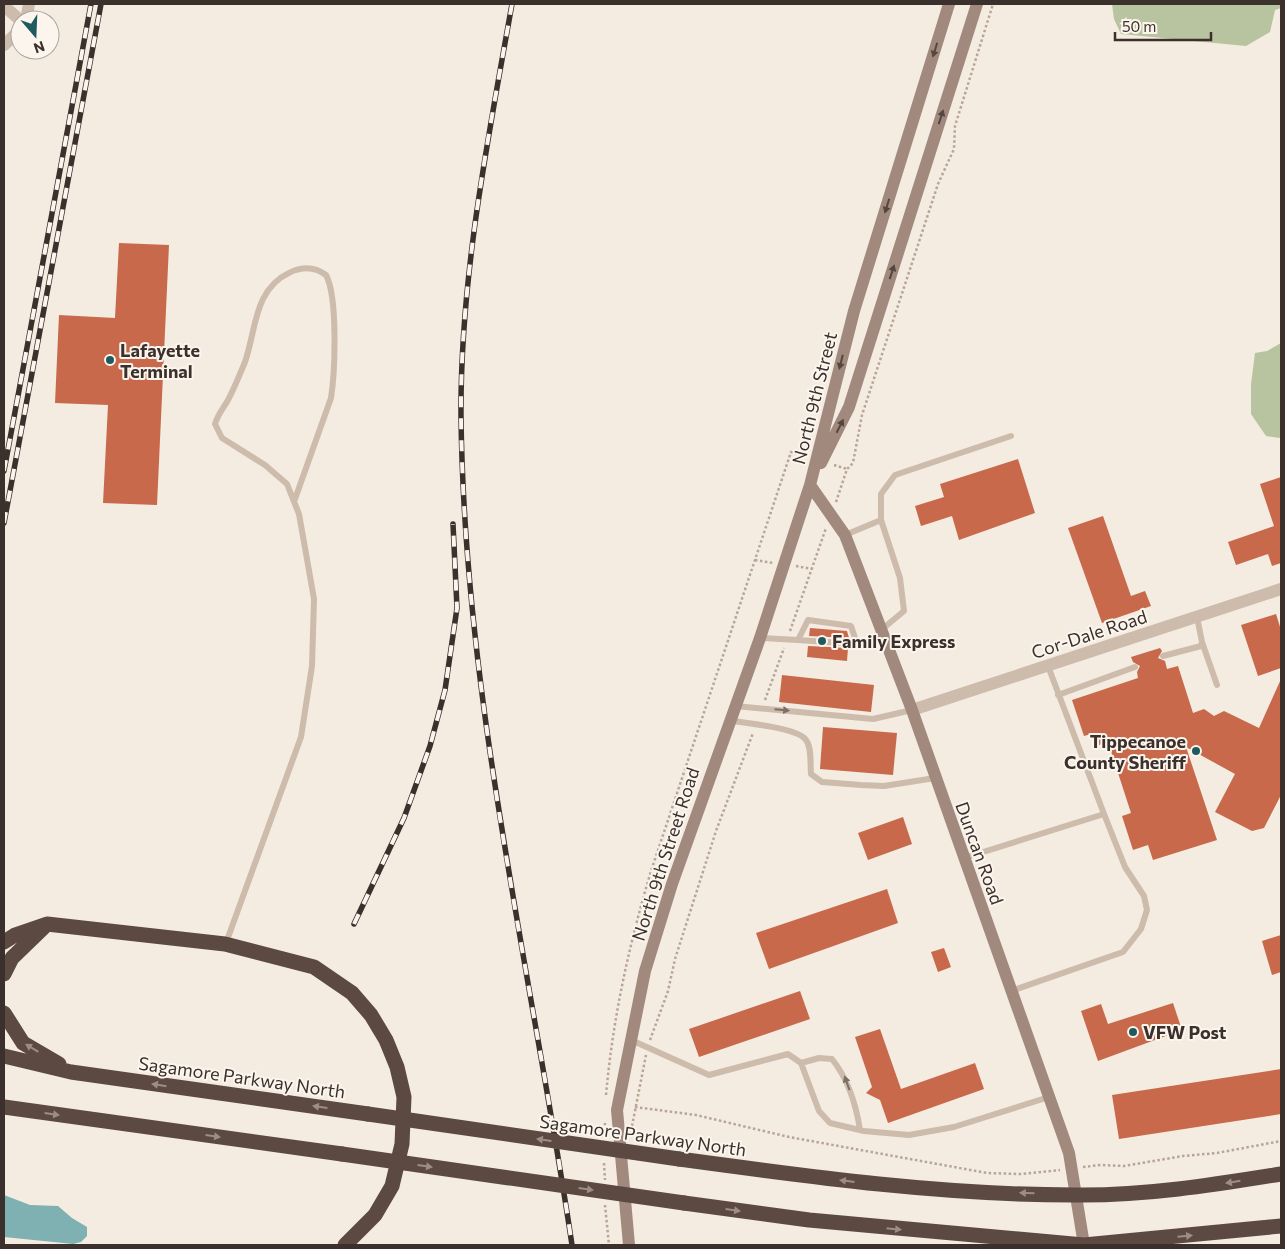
<svg xmlns="http://www.w3.org/2000/svg" width="1285" height="1249" font-family="Commissioner,sans-serif">
  <style>
    .green { fill: #b8c4a0 }
    .water { fill: #7fb0b2 }
    .building { fill: #c8694b }
    .lines { fill: none; stroke-linecap: round; stroke-linejoin: round }
    .path { stroke: #b9a596; stroke-width: 2.5; stroke-dasharray: 2.5 2.5; stroke-linecap: butt }
    .lane { stroke: #cdbbac; stroke-width: 6 }
    .street { stroke: #cdbbac; stroke-width: 12 }
    .secondary { stroke: #a18a7d; stroke-width: 12 }
    .highway { stroke: #5c4a42; stroke-width: 15 }
    .rail-casing { stroke: #3b302b; stroke-width: 5.5 }
    .rail { stroke: #fbf5ee; stroke-width: 4; stroke-dasharray: 11; stroke-linecap: butt }
    .highway-bridge { stroke: #5c4a42; stroke-width: 15 }
    .oneway { fill: #544640 }
    .oneway2 { fill: #7d6f65 }
    .oneway3 { fill: #9c8e87 }
    .poi-dot { fill: #1f5a5e; stroke: #fbf5ee; stroke-width: 2 }
    .labels { text-anchor: middle; dominant-baseline: central; stroke-width: 4; stroke-linejoin: round; paint-order: stroke }
    .poi-label { font-size: 18px; font-weight: bold; fill: #3b302b; stroke: #fbf5ee; text-anchor: start }
    .street-label { font-size: 18px; fill: #3b302b; stroke: #fbf5ee }
  </style>
  <rect width="100%" height="100%" fill="#f4ebe1"/>
  <path class="green" d="M 1112,4 L 1281,4 L 1281,8 L 1275,10 L 1270,32 L 1246,46 L 1121,34 L 1114,19 Z
    M 1281,343 L 1281,437 L 1279,438 L 1266,436 L 1251,414 L 1251,384 L 1255,353 L 1267,351 Z"/>
  <path class="water" d="M 4,1195 L 30,1205 L 58,1206 L 72,1218 L 87,1227 L 87,1236 L 81,1242 L 73,1244 L 4,1237 Z"/>
  <path class="building" d="M 119,243 L 169,245 L 157,505 L 103,503 L 108,405 L 55,403 L 59,315 L 115,318 Z
    M 1018,459 L 1035,513 L 959,540 L 952,516 L 921,526 L 915,506 L 944,497 L 940,484 Z
    M 1281,477 L 1281,563 L 1272,566 L 1268,554 L 1236,565 L 1228,542 L 1274,526 L 1260,484 Z
    M 1103,516 L 1131,596 L 1145,591 L 1151,606 L 1102,623 L 1068,528 Z
    M 1276,614 L 1281,630 L 1281,668 L 1258,676 L 1241,625 Z
    M 810,628 L 847,631 L 849,638 L 809,636 Z
    M 808,646 L 848,648 L 847,661 L 807,657 Z
    M 1160,648 L 1162,651 L 1158,658 L 1165,661 L 1167,669 L 1178,666 L 1193,713 L 1204,709 L 1214,716 L 1224,711 L 1259,728 L 1281,679 L 1281,795 L 1264,828 L 1252,831 L 1215,812 L 1235,774 L 1186,747 L 1217,840 L 1153,860 L 1148,845 L 1133,850 L 1122,816 L 1131,813 L 1108,742 L 1096,746 L 1091,734 L 1084,736 L 1072,700 L 1138,678 L 1137,672 L 1140,666 L 1133,662 L 1131,657 Z
    M 782,675 L 874,685 L 871,712 L 779,702 Z
    M 823,727 L 897,733 L 893,775 L 820,769 Z
    M 903,817 L 912,844 L 868,860 L 858,833 Z
    M 887,889 L 898,923 L 769,969 L 756,933 Z
    M 1281,935 L 1281,972 L 1272,975 L 1262,941 Z
    M 944,948 L 951,967 L 938,972 L 931,952 Z
    M 800,991 L 810,1019 L 699,1057 L 689,1029 Z
    M 1173,1003 L 1182,1030 L 1098,1061 L 1081,1011 L 1101,1004 L 1108,1024 Z
    M 880,1029 L 901,1089 L 975,1063 L 984,1089 L 888,1123 L 880,1100 L 866,1093 L 872,1087 L 855,1037 Z
    M 1281,1069 L 1281,1114 L 1119,1139 L 1112,1095 Z"/>
  <g class="lines">
    <path class="path" d="M 834,465 L 847,469
      M 836,502 L 847,469 L 853,463 L 862,415 L 938,184 L 954,149 L 955,126 L 993,4
      M 755,560 L 773,563
      M 796,566 L 812,569
      M 790,631 L 826,528
      M 765,700 L 784,648
      M 650,1040 L 668,991 L 675,959 L 716,831 L 753,733
      M 606,1095 C 613,1017 629,945 651,871 L 791,452 L 805,456
      M 635,1107 L 696,1115 L 789,1137 L 987,1173 L 1020,1174 L 1060,1170
      M 632,1126 L 646,1055
      M 604,1135 L 605,1123
      M 604,1163 L 605,1180
      M 1083,1167 L 1100,1165 L 1124,1166 L 1183,1156 L 1217,1153 L 1281,1141
      M 605,1205 L 609,1245"/>
    <path class="lane" d="M 845,535 L 881,520 L 881,494 L 895,475 L 1011,436
      M 880,631 L 904,611 L 900,578 L 881,520
      M 760,638 L 798,640 L 808,620 L 851,626 L 857,644 L 885,639
      M 798,640 L 857,644
      M 1202,642 L 1217,685
      M 1163,656 L 1201,646 L 1202,642 L 1197,617
      M 1058,695 L 1135,667
      M 735,706 L 873,719 L 912,710
      M 729,720 C 745,724 798,727 806,740 C 812,748 810,763 811,774 L 822,782 L 861,785 L 884,786 L 935,778
      M 964,858 L 1104,814
      M 226,943 L 301,737 L 312,666 L 314,599 L 299,514 L 287,484 L 265,465 L 222,438 L 215,424 C 218,414 223,409 228,400 C 234,389 240,374 245,362 C 252,342 254,317 263,299 C 274,277 303,258 326,275 C 338,297 335,372 331,398 L 295,499
      M 1011,991 L 1123,952 L 1141,929 L 1147,910 L 1144,896 L 1125,867 L 1104,814 L 1048,666
      M 631,1040 L 709,1075 L 788,1054 L 801,1063 L 819,1111 L 830,1123 L 864,1131 L 909,1135 L 954,1127 L 1049,1097
      M 801,1063 L 819,1058 L 832,1059 C 848,1079 856,1104 860,1130"/>
    <path class="street" d="M 4,6 L 20,20
      M 26,20 L 29,4
      M 4,45 L 20,30
      M 912,710 L 1281,589"/>
    <path class="secondary" d="M 821,463 L 849,407 L 977,4
      M 810,485 L 845,535 L 912,710 L 1069,1153 L 1084,1245
      M 629,1245 L 617,1110 L 645,971 L 672,884 L 760,638 L 810,485 L 854,311 L 949,4"/>
    <path class="highway" d="M 4,942 L 15,935 L 47,924 L 225,944 L 314,967 L 352,993 L 371,1015 L 386,1040 L 397,1067 L 404,1097 L 402,1144 L 392,1186 L 375,1215 L 345,1245
      M 4,974 L 12,958 L 44,927
      M 4,1013 L 23,1043 L 59,1064
      M 4,1056 L 71,1072 L 368,1114
      M 4,1107 L 342,1154
      M 679,1159 C 811,1177 941,1195 1074,1195 C 1144,1196 1213,1185 1281,1174
      M 684,1203 L 809,1220 L 1084,1245 L 1281,1226"/>
    <defs>
      <path id="rail" d="M 512,4 C 488,139 460,278 461,416 C 464,695 531,970 572,1245
        M 4,471 L 91,4
        M 4,523 L 101,4
        M 354,924 L 404,818 L 430,746 L 445,690 L 457,608 L 453,524"/>
    </defs>
    <use href="#rail" class="rail-casing"/>
    <use href="#rail" class="rail"/>
    <path class="highway-bridge" d="M 368,1114 L 679,1159
      M 342,1154 L 684,1203"/>
  </g>
  <defs><path id="oneway-solid" d="M-6-.8H1V-3.2L6.5 0L1 3.2V.8H-6Z" transform="scale(1.25)"/></defs>
  <g class="oneway">
    <use href="#oneway-solid" transform="translate(935 50) rotate(107)"/>
    <use href="#oneway-solid" transform="translate(941 117) rotate(-72)"/>
    <use href="#oneway-solid" transform="translate(887 206) rotate(107)"/>
    <use href="#oneway-solid" transform="translate(892 272) rotate(-72)"/>
    <use href="#oneway-solid" transform="translate(841 362) rotate(104)"/>
    <use href="#oneway-solid" transform="translate(840 426) rotate(-63)"/>
  </g>
  <g class="oneway2">
    <use href="#oneway-solid" transform="translate(782 710) rotate(5)"/>
    <use href="#oneway-solid" transform="translate(847 1083) rotate(-110)"/>
  </g>
  <g class="oneway3">
    <use href="#oneway-solid" transform="translate(32 1048) rotate(-149)"/>
    <use href="#oneway-solid" transform="translate(159 1085) rotate(-171)"/>
    <use href="#oneway-solid" transform="translate(320 1107) rotate(-172)"/>
    <use href="#oneway-solid" transform="translate(52 1114) rotate(8)"/>
    <use href="#oneway-solid" transform="translate(213 1136) rotate(8)"/>
    <use href="#oneway-solid" transform="translate(544 1140) rotate(-172)"/>
    <use href="#oneway-solid" transform="translate(425 1166) rotate(8)"/>
    <use href="#oneway-solid" transform="translate(847 1181) rotate(-173)"/>
    <use href="#oneway-solid" transform="translate(1233 1182) rotate(171)"/>
    <use href="#oneway-solid" transform="translate(586 1189) rotate(8)"/>
    <use href="#oneway-solid" transform="translate(1027 1193) rotate(-178)"/>
    <use href="#oneway-solid" transform="translate(733 1210) rotate(8)"/>
    <use href="#oneway-solid" transform="translate(894 1229) rotate(6)"/>
    <use href="#oneway-solid" transform="translate(1185 1236) rotate(-5)"/>
  </g>
  <g class="poi-dot">
    <circle cx="110" cy="360" r="5"/>
    <circle cx="822" cy="641" r="5"/>
    <circle cx="1196" cy="751" r="5"/>
    <circle cx="1133" cy="1032" r="5"/>
  </g>
  <g class="labels">
    <g class="poi-label">
      <text x="120" y="350">Lafayette<tspan x="120" dy="21">Terminal</tspan></text>
      <text x="832" y="641">Family Express</text>
      <text x="1186" y="741" text-anchor="end">Tippecanoe<tspan x="1186" dy="21">County Sheriff</tspan></text>
      <text x="1143" y="1032">VFW Post</text>
    </g>
    <g class="street-label">
      <text transform="translate(814 398) rotate(-76)">North 9th Street</text>
      <text transform="translate(1089 634) rotate(-18)">Cor-Dale Road</text>
      <text transform="translate(980 853) rotate(70)">Duncan Road</text>
      <text transform="translate(665 854) rotate(-72)">North 9th Street Road</text>
      <text transform="translate(242 1077) rotate(8)">Sagamore Parkway North</text>
      <text transform="translate(643 1135) rotate(8)">Sagamore Parkway North</text>
    </g>
  </g>
  <rect width="1285" height="1249" fill="none" stroke="#3b302b" stroke-width="10"/>
  <g transform="translate(35 35) rotate(161)"><circle r="24" fill="#fbf5ee" stroke="#aea6a0"/>
  <path d="M0-4L9 19L0 12L-9 19Z" fill="#1f5a5e"/>
  <text y="-8" font-size="14" font-weight="bold" text-anchor="middle" fill="#3b302b">N</text>
  </g>
  <path d="M1115 32v8h96v-8" fill="none" stroke="#3b302b" stroke-width="2.5"/>
  <text x="1122" y="32" font-size="15" fill="#3b302b" stroke="#fbf5ee" stroke-width="4" paint-order="stroke">50 m</text>
</svg>
